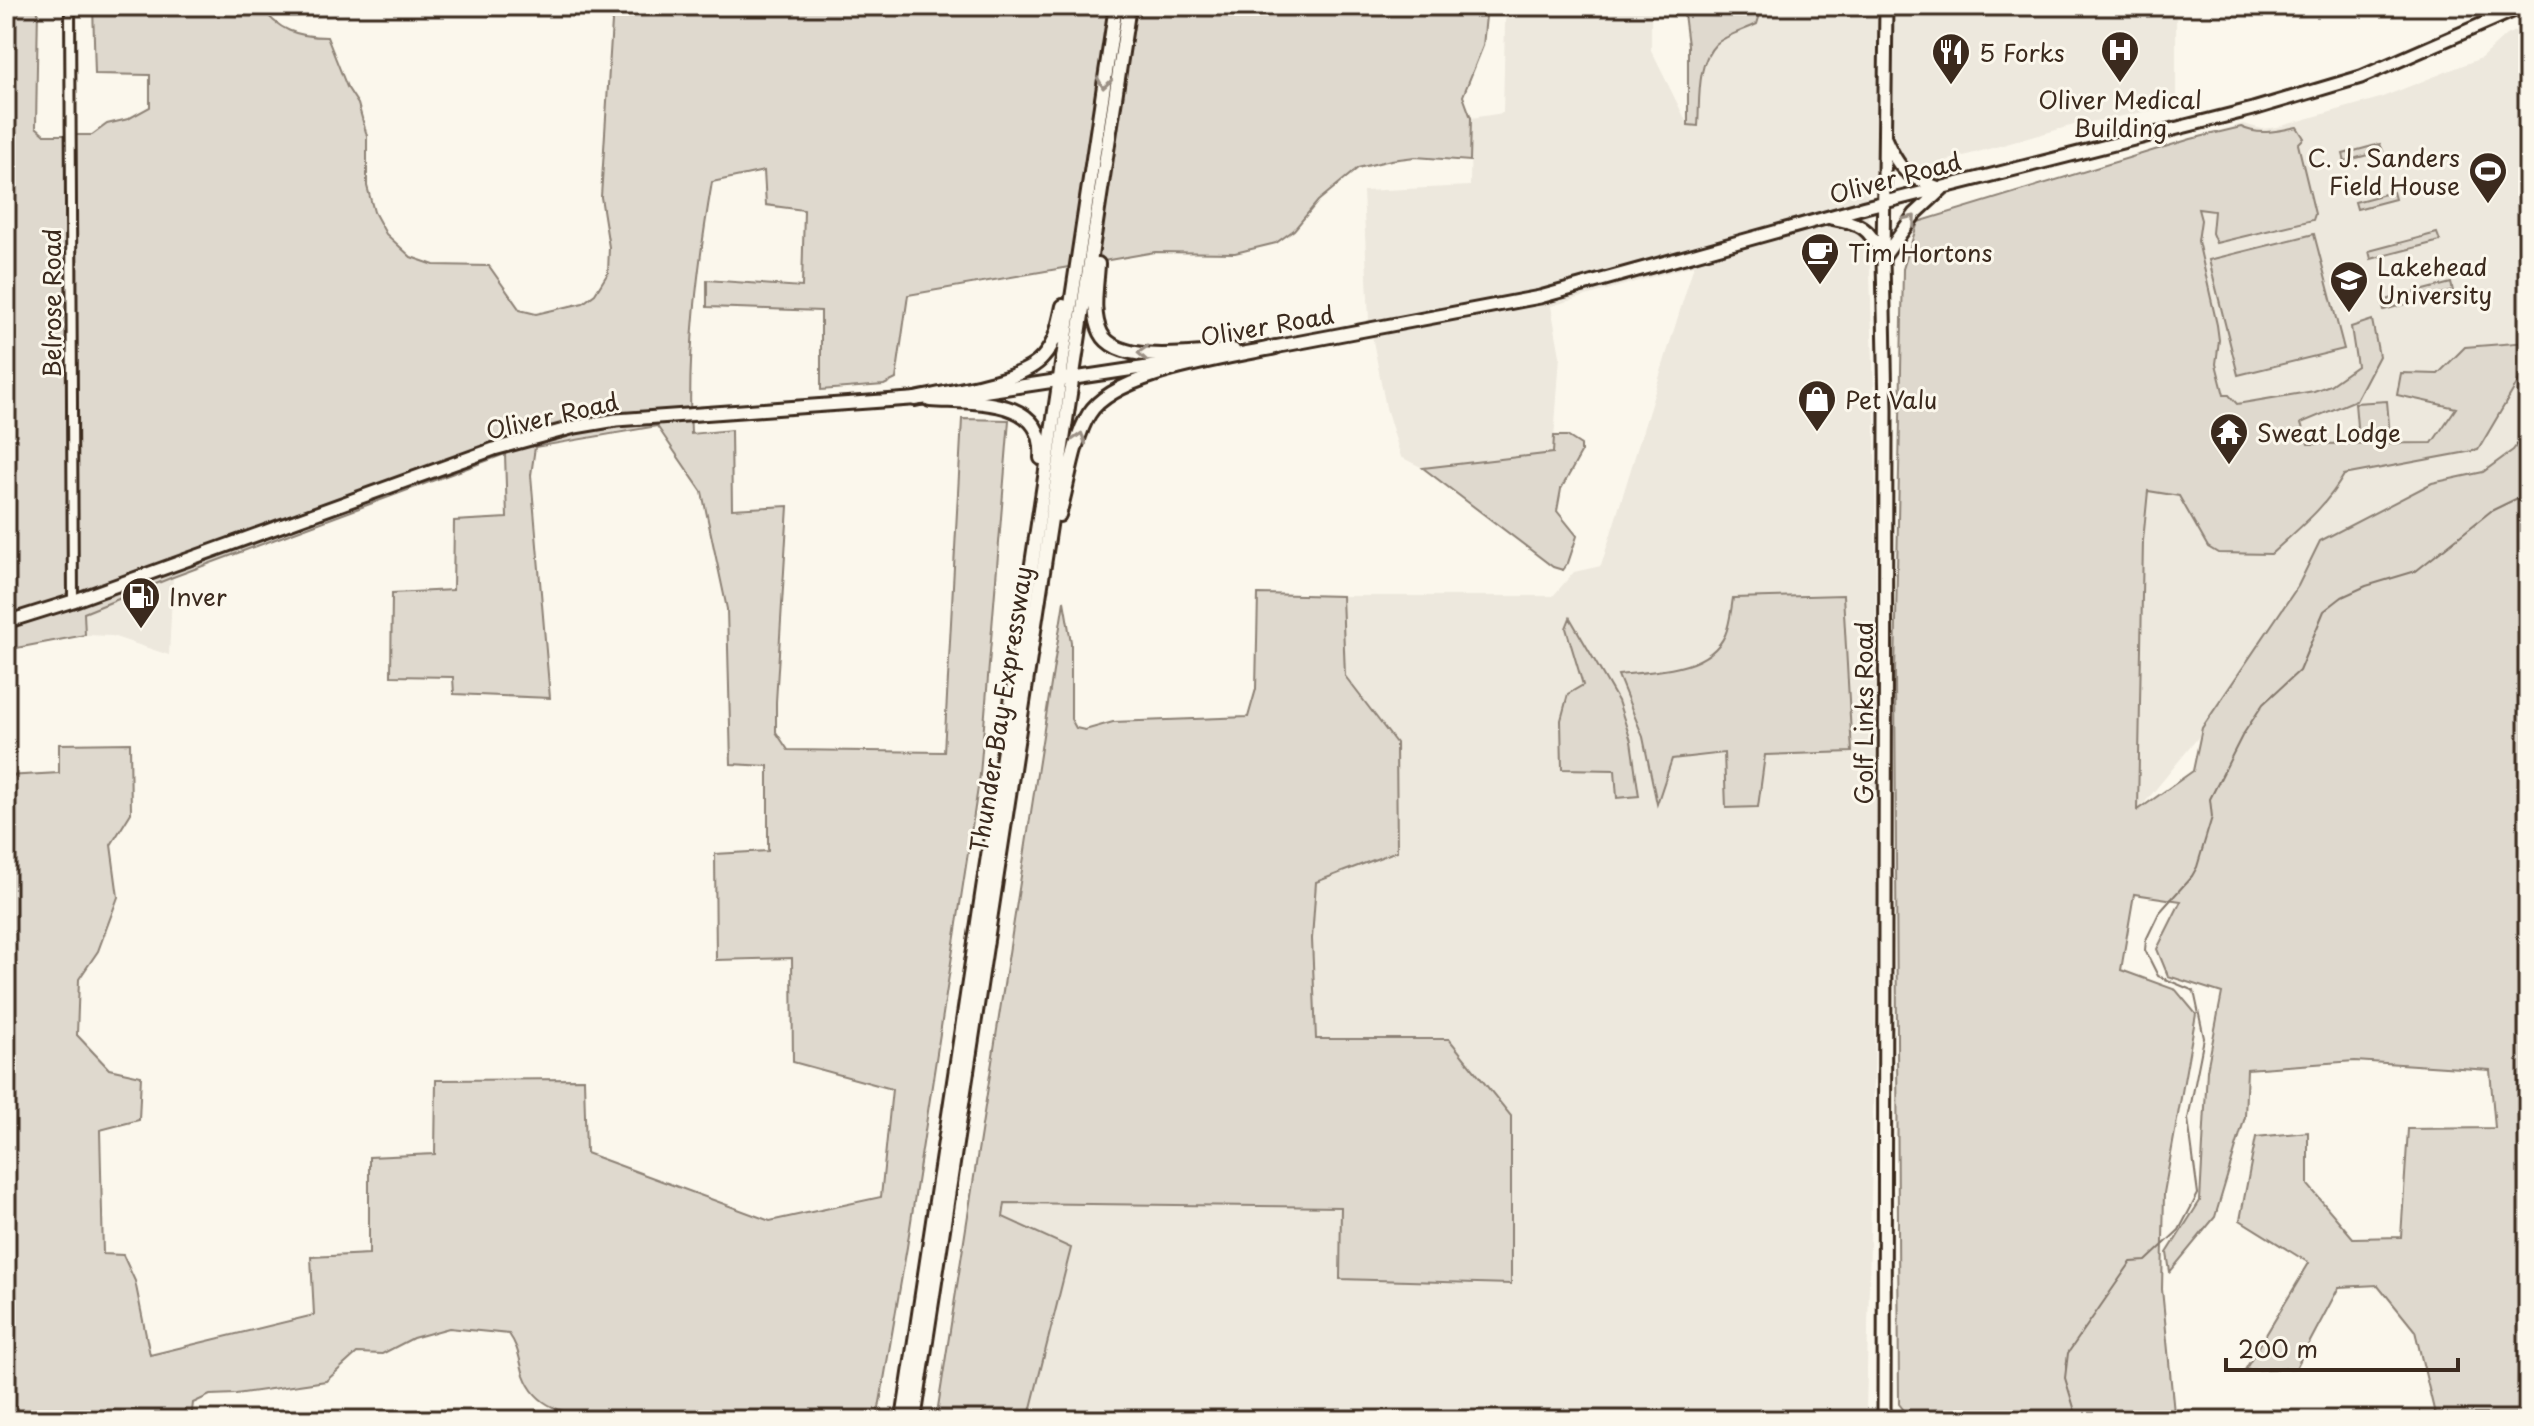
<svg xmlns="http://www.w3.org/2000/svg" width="2534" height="1426" font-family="'Playpen Sans',sans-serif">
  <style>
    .built { fill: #ede8dd }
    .green { fill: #dfd9ce; stroke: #8d8276; stroke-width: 2 }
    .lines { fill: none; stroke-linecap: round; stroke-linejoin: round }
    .stream { stroke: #85796d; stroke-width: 2 }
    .minor-casing { stroke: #3b2a1e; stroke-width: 14 }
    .major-casing { stroke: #3b2a1e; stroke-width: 17 }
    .highway-casing { stroke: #3b2a1e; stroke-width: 18 }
    .minor { stroke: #fbf7ec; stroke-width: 8 }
    .major { stroke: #fbf7ec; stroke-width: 11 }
    .highway { stroke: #fbf7ec; stroke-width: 12 }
    .oneway { stroke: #9b9085 }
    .labels { text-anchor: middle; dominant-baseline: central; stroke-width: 6; stroke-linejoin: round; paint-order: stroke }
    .poi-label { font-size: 24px; fill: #3b2a1e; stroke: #fbf7ec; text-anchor: start }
    .street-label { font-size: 24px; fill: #3b2a1e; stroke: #fbf7ec }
  </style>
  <rect width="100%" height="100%" fill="#fbf7ec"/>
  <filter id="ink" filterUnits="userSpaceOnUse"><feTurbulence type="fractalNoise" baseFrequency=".0125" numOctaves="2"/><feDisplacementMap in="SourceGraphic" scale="16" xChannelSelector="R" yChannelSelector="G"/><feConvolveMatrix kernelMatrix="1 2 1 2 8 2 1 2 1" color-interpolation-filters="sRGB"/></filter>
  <g filter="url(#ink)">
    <path class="built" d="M 1508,6 L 1651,6 L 1651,50 L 1688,125 L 1698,126 L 1701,76 L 1709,55 L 1717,43 L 1757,24 L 1761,11 L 1820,6 L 2176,6 L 2176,106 L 2074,125 L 1867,183 L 1875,422 L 1877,840 L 1875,1029 L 1866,1415 L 1811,1420 L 1028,1420 L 1071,1248 L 1003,1216 L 1004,1203 L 1342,1207 L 1449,1039 L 1316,1039 L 1312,939 L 1316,881 L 1396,743 L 1345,676 L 1342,596 L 1553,596 L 1574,572 L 1601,566 L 1694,265 L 1551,306 L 1560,356 L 1553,453 L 1423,468 L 1401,457 L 1386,408 L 1369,320 L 1363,191 L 1470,186 L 1471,118 L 1503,113 L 1505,21 Z
      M 2528,25 L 2528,712 L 2214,718 L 2138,811 L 2143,548 L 2148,490 L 2192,138 L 2243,124 L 2262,129 L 2278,127 L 2380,98 L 2481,58 L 2506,35 Z
      M 173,577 L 169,655 L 112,636 L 85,635 L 83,614 Z"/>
    <path class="green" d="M 6,6 L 38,6 L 36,127 L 45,135 L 92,135 L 107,124 L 128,119 L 150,107 L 150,75 L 95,74 L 93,6 L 260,6 C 278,30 297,37 327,37 L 347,87 L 358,104 L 367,136 L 367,186 L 374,212 L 386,234 L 411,257 L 434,265 L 489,266 L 520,310 L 536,314 L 583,303 L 595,294 L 608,273 L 609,247 L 601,197 L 613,6 L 1487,6 L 1483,46 L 1463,96 L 1471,118 L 1470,161 L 1415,157 L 1391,160 L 1358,168 L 1318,201 L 1294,230 L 1276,243 L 1235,253 L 1155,252 L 908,295 L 896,379 L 884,385 L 821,390 L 821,311 L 707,307 L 707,280 L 802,287 L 804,210 L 766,205 L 764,171 L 712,182 C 698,264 687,350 691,434 L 731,430 L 732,509 L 788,506 L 776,702 L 776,732 L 788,750 L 944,752 L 962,419 L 1009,420 L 980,775 L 907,1247 L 877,1420 L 601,1420 L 597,1416 C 565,1414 536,1408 524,1375 C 519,1359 519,1348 509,1334 L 449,1328 L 413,1338 L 382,1354 L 357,1353 L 326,1381 L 236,1394 L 210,1395 L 193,1403 L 191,1420 L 6,1420 L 6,776 L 59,773 L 59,744 L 130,743 L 131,813 L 111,845 L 118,897 L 98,951 L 79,979 L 77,1035 L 109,1069 L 141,1076 L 139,1120 L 100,1130 L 103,1254 L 123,1255 L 135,1281 L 150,1355 L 314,1315 L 311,1257 L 369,1254 L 369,1157 L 435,1154 L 436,1080 L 584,1079 L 586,1153 L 770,1221 L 881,1197 L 892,1089 L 793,1062 L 792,958 L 716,960 L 715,854 L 768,851 L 768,766 L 731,764 L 727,609 L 702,492 L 657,426 L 535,447 L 531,475 L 550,698 L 454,694 L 453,677 L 391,676 L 392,593 L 453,590 L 454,521 L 507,518 L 505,454 L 173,577 L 84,613 L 85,635 L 6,650 Z
      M 1683,6 L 1820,6 L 1761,11 L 1757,24 C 1745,30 1726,35 1716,44 C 1696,64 1700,100 1698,126 L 1688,125 L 1688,45 Z
      M 2241,127 C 2259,136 2278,131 2297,127 L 2304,138 L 2298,144 L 2315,214 L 2313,220 L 2216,243 L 2212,233 L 2214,211 L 2198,209 L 2201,220 L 2198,241 L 2217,325 L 2219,340 L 2216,364 L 2224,395 L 2229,395 L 2237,404 L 2314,391 L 2330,385 L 2357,366 L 2351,327 L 2372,320 L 2379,356 L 2356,400 L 2301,423 L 2308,444 L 2432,443 L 2456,408 L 2397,395 L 2401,373 L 2438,374 L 2465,347 L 2528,342 L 2528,365 L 2478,450 L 2344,475 C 2326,507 2298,529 2271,554 L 2218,553 L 2208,547 L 2179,496 L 2148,491 L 2143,541 L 2138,810 L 2193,771 L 2202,728 L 2298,586 L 2320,541 L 2432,483 L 2483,472 L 2513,450 L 2528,430 L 2528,1414 L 2435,1414 L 2415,1331 L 2378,1285 L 2339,1287 L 2296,1368 L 2245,1370 L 2309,1263 L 2240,1220 L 2256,1137 L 2308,1132 L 2308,1185 L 2353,1238 L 2401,1237 L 2408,1129 L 2495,1128 L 2490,1070 L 2355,1061 L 2247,1069 L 2245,1117 L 2215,1217 L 2170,1272 L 2167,1253 L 2200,1201 L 2207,1070 L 2222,993 L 2168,976 L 2157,949 L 2181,901 L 2134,894 L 2121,970 L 2176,990 L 2196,1014 L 2164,1193 L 2162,1289 L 2174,1413 L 2169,1418 L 2158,1419 L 1961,1418 L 1907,1414 L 1899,1404 L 1895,672 L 1903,269 L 1918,222 L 2191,139 Z
      M 2380,144 L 2383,151 L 2345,161 L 2343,154 Z
      M 2393,192 L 2395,199 L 2357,209 L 2355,202 Z
      M 2437,233 L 2440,241 L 2371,259 L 2369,251 Z
      M 2314,234 L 2344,349 L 2238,375 L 2209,260 Z
      M 2451,283 L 2453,291 L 2384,310 L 2382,301 Z
      M 2387,401 L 2390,436 L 2358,438 L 2355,403 Z
      M 1554,436 L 1567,436 L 1581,445 L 1581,453 L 1561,489 L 1557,511 L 1577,536 L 1568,563 L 1563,570 L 1553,567 L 1423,468 L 1553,453 Z
      M 1258,594 L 1342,596 L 1345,676 L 1396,743 L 1397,851 L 1316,882 L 1312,939 L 1316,1039 L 1449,1039 L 1511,1116 L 1511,1284 L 1340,1279 L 1341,1207 L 1005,1203 L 1003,1217 L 1071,1248 L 1028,1420 L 936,1420 L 1064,601 L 1071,642 L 1071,719 L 1076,728 L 1085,730 L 1113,722 L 1248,717 L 1256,689 Z
      M 1843,595 L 1852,752 L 1765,755 L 1758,807 L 1726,808 L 1724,753 L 1672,759 L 1657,804 L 1643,737 L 1618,675 C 1653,671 1708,672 1725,635 C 1730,624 1731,610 1733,598 Z
      M 1570,618 L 1618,701 L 1631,741 L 1639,796 L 1617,798 L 1615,770 L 1562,769 L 1561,720 L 1568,694 L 1583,685 L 1566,628 Z"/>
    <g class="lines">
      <path class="stream" d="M 2075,1411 L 2065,1378 L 2068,1353 L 2131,1262 L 2146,1261 L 2179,1230 L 2198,1194 L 2188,1119 L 2204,1038 L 2194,991 L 2158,976 L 2145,950 L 2146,940 L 2159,913 L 2192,876 L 2197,867 L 2212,817 L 2210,799 L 2242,736 L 2263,704 L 2299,671 L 2324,611 L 2342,597 L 2366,586 L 2416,571 L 2491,511 L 2528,493"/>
      <defs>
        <path id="minor" d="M 70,6 L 73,601"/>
        <path id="major" d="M 1885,138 C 1900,171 1905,175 1939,188
          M 1831,218 C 1860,223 1869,227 1881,254
          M 1883,258 L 1915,214 L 1942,189
          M 1269,348 L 1540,297 L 1865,207 L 2253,109 L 2361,77 L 2524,6
          M 961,395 L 1181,362
          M 6,622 L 73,601 L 494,449 L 575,427 L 616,420 L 924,398
          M 1884,1420 L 1886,410 L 1883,259 L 1886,6"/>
        <path id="highway" d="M 1098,264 C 1097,285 1091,313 1101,333 C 1118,367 1201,352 1233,350
          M 915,399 C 946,392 1023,382 1043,357 C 1056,343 1059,324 1063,306
          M 930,400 C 974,403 1046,396 1041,458
          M 1059,515 C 1068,485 1073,440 1089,414 C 1115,372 1228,358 1276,347
          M 903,1420 L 1116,6
          M 914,1420 L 1129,6"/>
      </defs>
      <use href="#minor" class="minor-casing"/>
      <use href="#major" class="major-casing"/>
      <use href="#highway" class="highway-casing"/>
      <use href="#minor" class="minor"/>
      <use href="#major" class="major"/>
      <use href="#highway" class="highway"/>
    </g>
    <defs><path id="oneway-chevron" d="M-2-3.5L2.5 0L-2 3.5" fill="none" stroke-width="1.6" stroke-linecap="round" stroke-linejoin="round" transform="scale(2)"/></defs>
    <g class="oneway">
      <use href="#oneway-chevron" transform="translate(1104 83) rotate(99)"/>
      <use href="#oneway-chevron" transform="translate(1911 220) rotate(-50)"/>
      <use href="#oneway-chevron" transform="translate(1143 353) rotate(-177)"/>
      <use href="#oneway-chevron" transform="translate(1080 438) rotate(-73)"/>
    </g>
  </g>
  <defs>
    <symbol id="hospital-pin" viewBox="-11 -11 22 30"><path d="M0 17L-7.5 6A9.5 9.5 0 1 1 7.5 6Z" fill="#3b2a1e" stroke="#fbf7ec"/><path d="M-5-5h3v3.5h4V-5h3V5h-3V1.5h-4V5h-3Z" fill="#fff"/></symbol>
    <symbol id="restaurant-pin" viewBox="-11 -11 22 30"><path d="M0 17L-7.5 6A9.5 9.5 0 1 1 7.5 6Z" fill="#3b2a1e" stroke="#fbf7ec"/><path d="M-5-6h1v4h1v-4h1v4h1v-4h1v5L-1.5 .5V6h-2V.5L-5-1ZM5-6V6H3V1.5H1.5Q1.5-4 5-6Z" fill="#fff"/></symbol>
    <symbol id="stadium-pin" viewBox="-11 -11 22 30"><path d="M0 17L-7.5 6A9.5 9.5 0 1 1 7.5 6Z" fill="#3b2a1e" stroke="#fbf7ec"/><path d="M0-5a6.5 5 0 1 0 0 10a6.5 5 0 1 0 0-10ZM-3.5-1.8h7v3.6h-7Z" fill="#fff"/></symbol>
    <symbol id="cafe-pin" viewBox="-11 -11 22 30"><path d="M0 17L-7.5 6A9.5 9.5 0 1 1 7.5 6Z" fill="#3b2a1e" stroke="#fbf7ec"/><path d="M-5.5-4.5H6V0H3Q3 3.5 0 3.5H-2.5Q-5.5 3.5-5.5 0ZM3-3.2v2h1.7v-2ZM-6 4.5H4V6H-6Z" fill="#fff"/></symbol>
    <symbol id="university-pin" viewBox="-11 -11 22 30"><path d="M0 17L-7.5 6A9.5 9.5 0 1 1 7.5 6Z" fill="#3b2a1e" stroke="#fbf7ec"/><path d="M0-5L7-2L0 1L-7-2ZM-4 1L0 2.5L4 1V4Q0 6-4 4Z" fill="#fff"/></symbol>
    <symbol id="shop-pin" viewBox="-11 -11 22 30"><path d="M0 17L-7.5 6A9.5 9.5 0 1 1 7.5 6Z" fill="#3b2a1e" stroke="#fbf7ec"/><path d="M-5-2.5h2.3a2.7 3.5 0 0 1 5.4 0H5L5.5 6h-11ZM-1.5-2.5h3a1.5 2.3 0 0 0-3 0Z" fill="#fff"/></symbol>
    <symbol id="temple-pin" viewBox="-11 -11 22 30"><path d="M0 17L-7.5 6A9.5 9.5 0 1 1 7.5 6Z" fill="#3b2a1e" stroke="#fbf7ec"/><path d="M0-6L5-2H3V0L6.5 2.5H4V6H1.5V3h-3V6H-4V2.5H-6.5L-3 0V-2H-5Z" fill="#fff"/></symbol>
    <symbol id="fuel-pin" viewBox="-11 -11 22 30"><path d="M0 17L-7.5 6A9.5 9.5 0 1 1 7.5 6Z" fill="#3b2a1e" stroke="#fbf7ec"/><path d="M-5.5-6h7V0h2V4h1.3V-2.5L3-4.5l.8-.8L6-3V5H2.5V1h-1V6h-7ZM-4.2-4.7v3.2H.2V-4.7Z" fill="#fff"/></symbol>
  </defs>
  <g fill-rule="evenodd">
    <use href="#hospital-pin" x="2098" y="28" width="44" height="60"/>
    <use href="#restaurant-pin" x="1929" y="30" width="44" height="60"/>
    <use href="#stadium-pin" x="2466" y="149" width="44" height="60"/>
    <use href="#cafe-pin" x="1798" y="230" width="44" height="60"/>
    <use href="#university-pin" x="2327" y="258" width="44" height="60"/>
    <use href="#shop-pin" x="1795" y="377" width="44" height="60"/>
    <use href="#temple-pin" x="2207" y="410" width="44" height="60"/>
    <use href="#fuel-pin" x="119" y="574" width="44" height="60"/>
  </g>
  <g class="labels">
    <g class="poi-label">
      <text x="1979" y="52">5 Forks</text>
      <text x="2120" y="99" text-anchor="middle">Oliver Medical<tspan x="2120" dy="28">Building</tspan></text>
      <text x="2460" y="157" text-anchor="end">C. J. Sanders<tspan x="2460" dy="28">Field House</tspan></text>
      <text x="1848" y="252">Tim Hortons</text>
      <text x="2377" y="266">Lakehead<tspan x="2377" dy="28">University</tspan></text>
      <text x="1845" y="399">Pet Valu</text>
      <text x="2257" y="432">Sweat Lodge</text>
      <text x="169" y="596">Inver</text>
    </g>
    <g class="street-label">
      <text transform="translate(1895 177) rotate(-15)">Oliver Road</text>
      <text transform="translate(51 303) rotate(-90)">Belrose Road</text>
      <text transform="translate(1267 325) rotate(-10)">Oliver Road</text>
      <text transform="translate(552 415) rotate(-13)">Oliver Road</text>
      <text transform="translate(1000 709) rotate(-81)">Thunder Bay Expressway</text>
      <text transform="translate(1863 713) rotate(-90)">Golf Links Road</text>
    </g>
  </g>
  <rect width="2534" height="1426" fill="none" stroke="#fbf7ec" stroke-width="32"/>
  <rect x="16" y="16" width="2502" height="1394" fill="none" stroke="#3b2a1e" stroke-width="3" filter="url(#ink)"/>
  <path d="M2226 1358v12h232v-12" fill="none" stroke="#3b2a1e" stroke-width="4"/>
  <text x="2238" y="1358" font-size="24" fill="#3b2a1e" stroke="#fbf7ec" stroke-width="6" paint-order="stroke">200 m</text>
</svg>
